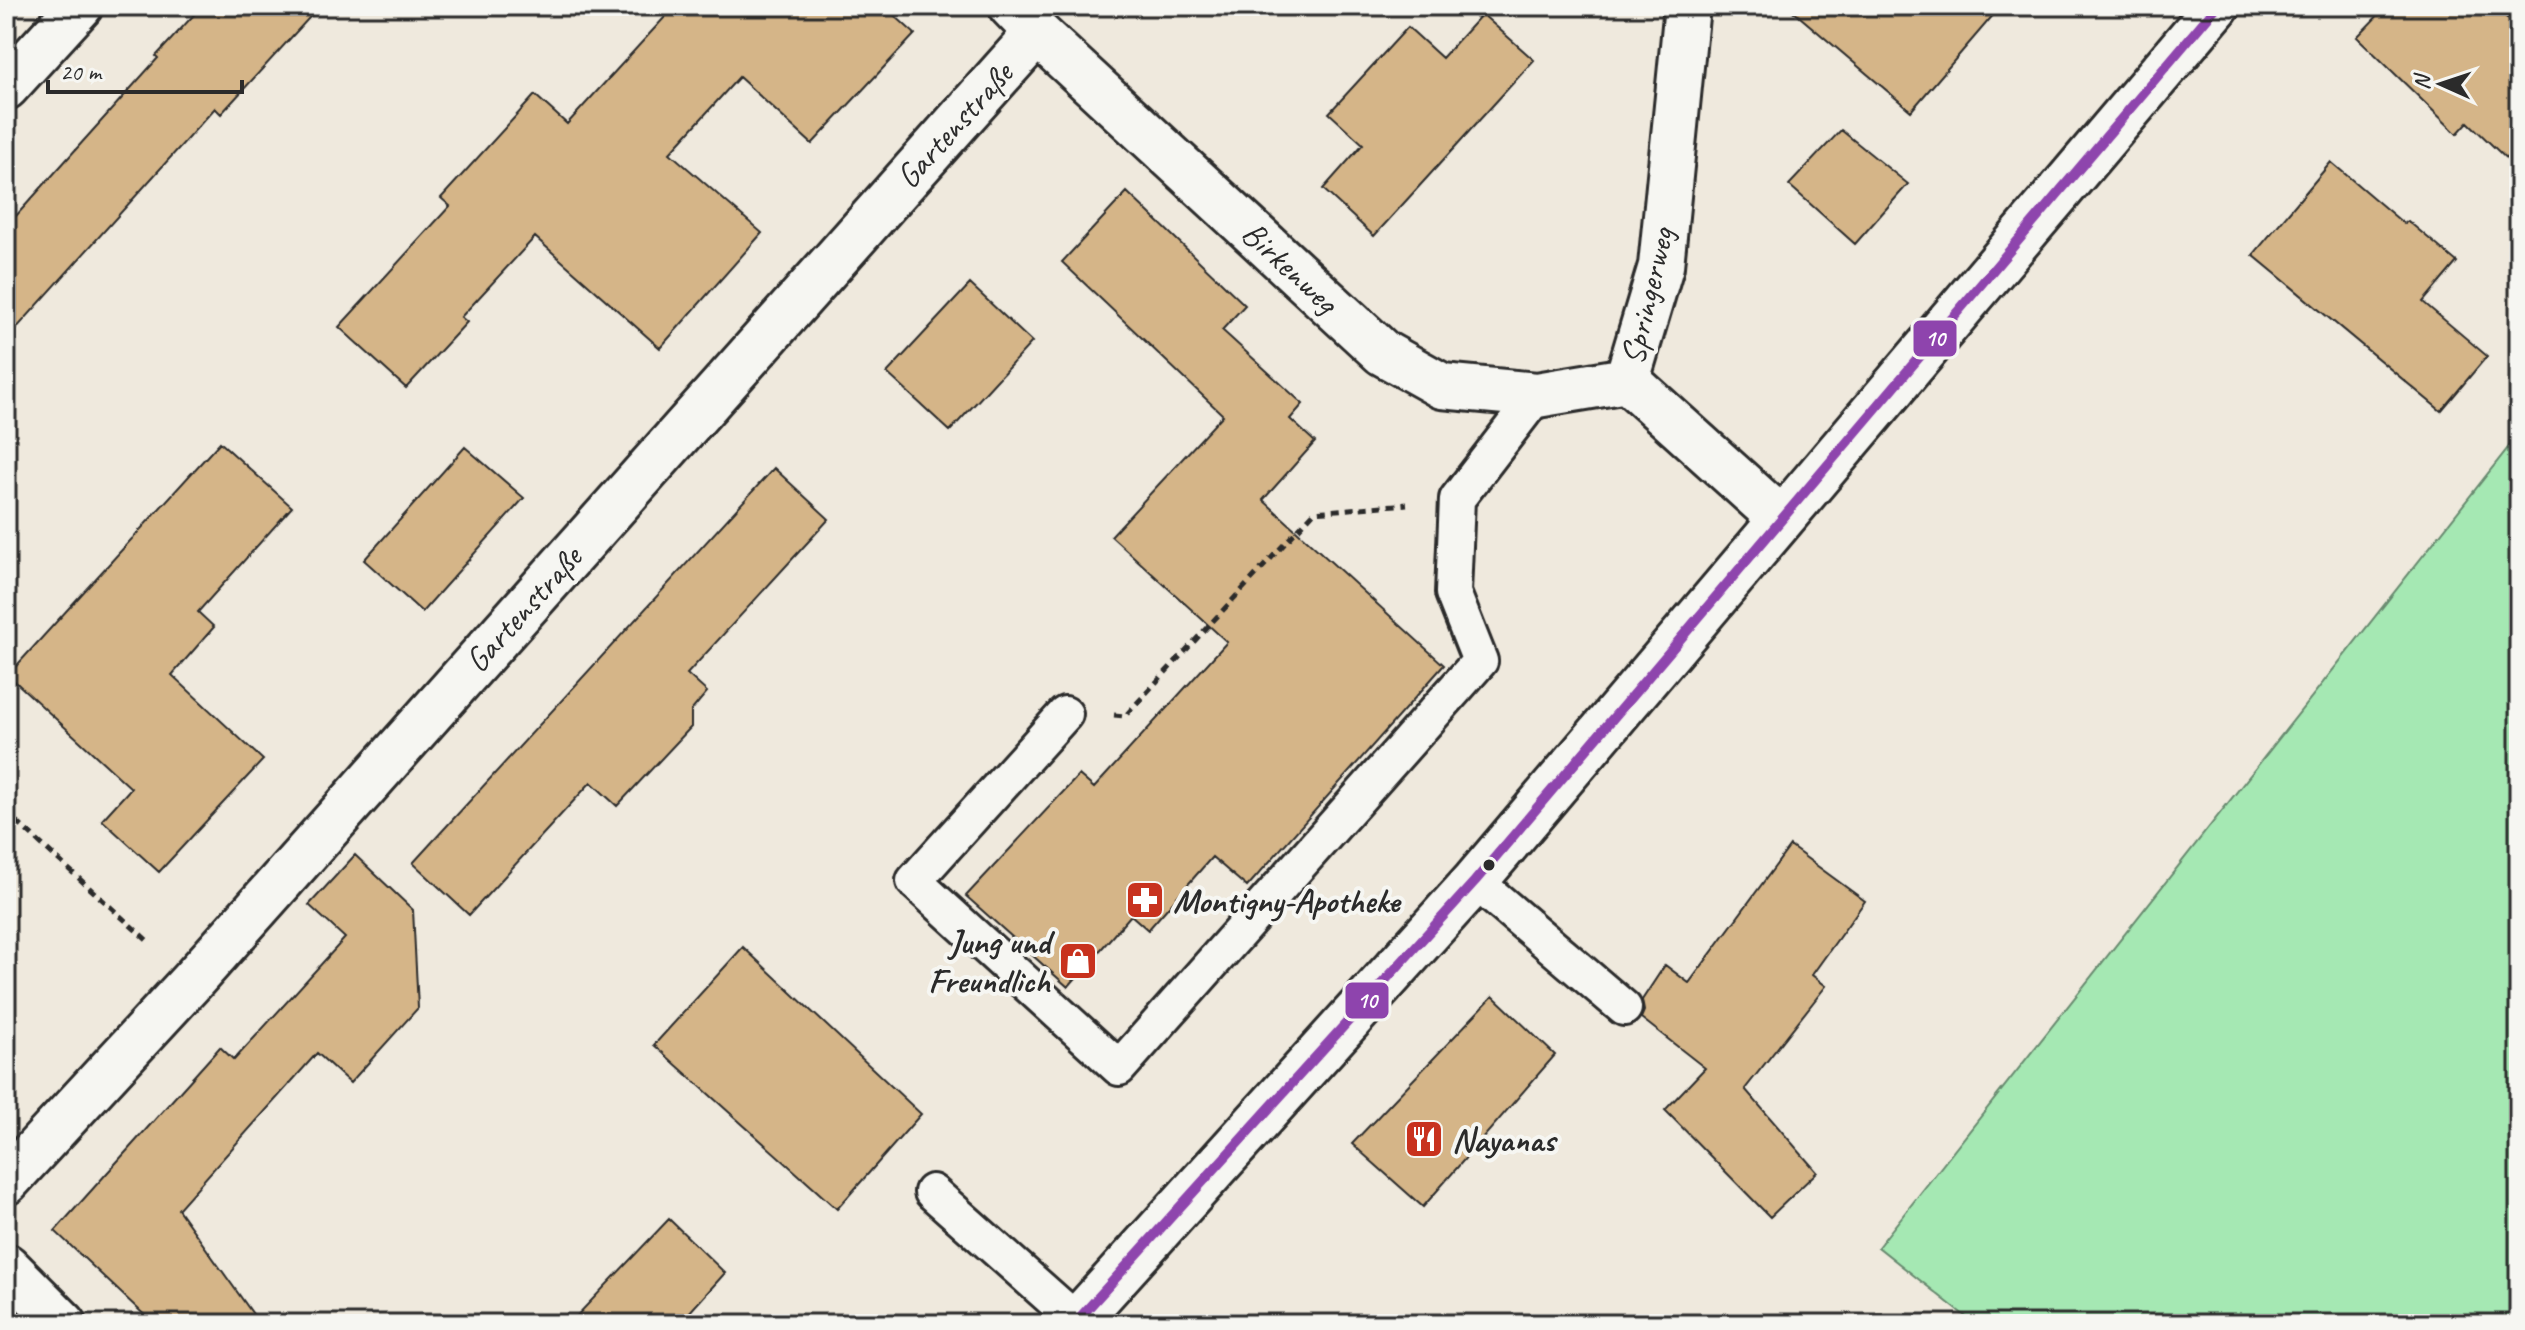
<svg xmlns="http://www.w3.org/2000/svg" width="2525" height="1330" font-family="Caveat,sans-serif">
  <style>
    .green { fill: #a5e8b3; stroke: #688a6f; stroke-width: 2 }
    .building { fill: #d5b588; stroke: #2b2b2b; stroke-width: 2 }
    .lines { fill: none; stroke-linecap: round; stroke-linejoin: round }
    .service-casing { stroke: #2b2b2b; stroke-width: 40 }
    .minor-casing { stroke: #2b2b2b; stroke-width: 50 }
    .secondary-casing { stroke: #2b2b2b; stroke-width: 50 }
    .path { stroke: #2b2b2b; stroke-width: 5; stroke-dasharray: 8 6; stroke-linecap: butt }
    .service { stroke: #f6f6f2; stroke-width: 34 }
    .minor { stroke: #f6f6f2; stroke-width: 44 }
    .secondary { stroke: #f6f6f2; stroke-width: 44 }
    .bus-1-casing { stroke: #f6f6f2; stroke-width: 16 }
    .bus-1 { stroke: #8e44ad; stroke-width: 10 }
    .bus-dot { fill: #2b2b2b; stroke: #f6f6f2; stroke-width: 3 }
    .labels { text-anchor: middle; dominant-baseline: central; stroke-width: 8; stroke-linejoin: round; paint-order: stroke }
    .street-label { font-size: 34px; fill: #2b2b2b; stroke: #f6f6f2 }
    .poi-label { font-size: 34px; font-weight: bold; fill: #2b2b2b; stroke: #f6f6f2; text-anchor: start }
    .line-badge { stroke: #f6f6f2; stroke-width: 3 }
    .badge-label { font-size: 22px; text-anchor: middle; font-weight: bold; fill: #fff }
  </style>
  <rect width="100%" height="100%" fill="#efe9dd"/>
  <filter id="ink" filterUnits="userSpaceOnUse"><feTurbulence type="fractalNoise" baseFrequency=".0125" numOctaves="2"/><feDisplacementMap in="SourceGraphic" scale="16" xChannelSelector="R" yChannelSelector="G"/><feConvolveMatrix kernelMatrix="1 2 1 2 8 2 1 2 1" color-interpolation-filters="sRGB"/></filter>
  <g filter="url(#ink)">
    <path class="green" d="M 2519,434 L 2519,1324 L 1975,1324 L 1878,1247 Z"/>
    <path class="building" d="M 202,6 L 320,6 L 221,114 L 215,108 L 6,340 L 6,227 L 158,58 L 156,56 Z
      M 675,6 L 884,6 L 915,34 L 812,144 L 739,77 L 670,153 L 762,233 L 660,348 L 535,237 L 461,317 L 467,322 L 406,388 L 339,327 L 450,206 L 441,198 L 535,95 L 567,124 Z
      M 1787,6 L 2001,6 L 1911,111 Z
      M 2387,6 L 2495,6 L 2519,30 L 2519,171 L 2468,122 L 2457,134 L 2357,37 Z
      M 1482,14 L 1534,60 L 1374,236 L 1323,189 L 1363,144 L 1329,113 L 1408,27 L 1442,58 Z
      M 1841,130 L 1908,184 L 1855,244 L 1789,185 Z
      M 2331,162 L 2404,224 L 2408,221 L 2457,262 L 2423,302 L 2487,356 L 2441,411 L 2253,255 Z
      M 1127,192 L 1245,305 L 1222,330 L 1303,404 L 1290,419 L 1315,442 L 1263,500 L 1444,665 L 1247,887 L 1212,857 L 1148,930 L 1131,915 L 1068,987 L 966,896 L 1079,775 L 1094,788 L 1227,642 L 1111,536 L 1223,415 L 1062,262 Z
      M 970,284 L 1032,342 L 950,431 L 887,373 Z
      M 220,442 L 292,507 L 198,612 L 214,627 L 172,675 L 263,760 L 159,872 L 102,820 L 131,788 L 8,675 Z
      M 465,447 L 524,498 L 422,612 L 364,560 Z
      M 774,468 L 829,519 L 687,674 L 707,692 L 691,711 L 691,727 L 617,806 L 591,782 L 469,915 L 413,863 Z
      M 1790,846 L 1865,901 L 1812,975 L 1826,986 L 1745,1089 L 1817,1172 L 1770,1217 L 1665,1110 L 1705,1068 L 1641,1018 L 1644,1011 L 1642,1000 L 1665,965 L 1689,983 Z
      M 355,855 L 413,910 L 418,1008 L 350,1083 L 317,1053 L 178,1209 L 260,1324 L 154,1324 L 55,1231 L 220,1047 L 234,1060 L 345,938 L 309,905 Z
      M 743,947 L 921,1114 L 837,1209 L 654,1045 Z
      M 1493,996 L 1555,1055 L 1423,1207 L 1352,1144 Z
      M 669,1219 L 725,1273 L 679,1324 L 569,1324 Z"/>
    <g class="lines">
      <defs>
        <path id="service" d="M 1065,714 L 914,881 L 1119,1068 L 1480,661 L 1453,593 L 1457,499 L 1537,395
          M 1475,881 L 1624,1008
          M 932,1192 L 1077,1321"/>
        <path id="minor" d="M 1011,6 L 1037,33 L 1383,353 L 1442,386 L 1537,395 L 1627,380
          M 1687,6 L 1661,266 L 1627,380 L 1781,519
          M 6,87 L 80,6
          M 6,1182 L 192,981 L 1037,33
          M 6,1266 L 64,1324"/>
        <path id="secondary" d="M 1074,1324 L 1475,881 L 2217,6"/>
      </defs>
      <use href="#service" class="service-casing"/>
      <use href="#minor" class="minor-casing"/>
      <use href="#secondary" class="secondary-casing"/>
      <path class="path" d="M 1114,715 L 1125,716 L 1314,512 L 1407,504
        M 6,812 L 150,943"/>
      <use href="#service" class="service"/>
      <use href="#minor" class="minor"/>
      <use href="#secondary" class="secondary"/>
      <defs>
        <path id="bus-1" d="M 1074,1324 L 1475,881 L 2217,6"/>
      </defs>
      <use href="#bus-1" class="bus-1-casing"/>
      <use href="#bus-1" class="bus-1"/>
    </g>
  </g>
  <defs>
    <symbol id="pharmacy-square" viewBox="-11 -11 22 22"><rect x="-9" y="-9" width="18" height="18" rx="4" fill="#c8321e" stroke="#f6f6f2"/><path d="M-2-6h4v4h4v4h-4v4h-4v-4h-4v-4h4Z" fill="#fff"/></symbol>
    <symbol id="shop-square" viewBox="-11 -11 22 22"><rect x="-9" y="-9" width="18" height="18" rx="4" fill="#c8321e" stroke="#f6f6f2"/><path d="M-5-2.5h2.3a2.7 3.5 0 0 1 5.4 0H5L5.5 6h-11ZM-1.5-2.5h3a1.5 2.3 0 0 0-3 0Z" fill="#fff"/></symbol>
    <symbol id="restaurant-square" viewBox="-11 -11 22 22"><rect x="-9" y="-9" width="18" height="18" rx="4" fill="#c8321e" stroke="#f6f6f2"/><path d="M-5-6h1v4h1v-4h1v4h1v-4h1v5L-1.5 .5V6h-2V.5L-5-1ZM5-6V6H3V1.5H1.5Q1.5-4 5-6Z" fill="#fff"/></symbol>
  </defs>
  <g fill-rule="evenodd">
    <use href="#pharmacy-square" x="1123" y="878" width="44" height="44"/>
    <use href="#shop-square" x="1056" y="939" width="44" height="44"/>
    <use href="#restaurant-square" x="1402" y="1117" width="44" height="44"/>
  </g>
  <circle class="bus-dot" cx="1489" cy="865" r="7"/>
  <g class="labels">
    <g class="street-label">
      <text transform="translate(954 125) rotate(-48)">Gartenstraße</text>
      <text transform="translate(1290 267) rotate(43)">Birkenweg</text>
      <text transform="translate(1647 296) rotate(-77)">Springerweg</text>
      <text transform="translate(523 609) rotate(-48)">Gartenstraße</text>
    </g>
    <g class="poi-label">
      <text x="1173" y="900">Montigny-Apotheke</text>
      <text x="1050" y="941" text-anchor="end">Jung und<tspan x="1050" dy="39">Freundlich</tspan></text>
      <text x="1452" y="1139">Nayanas</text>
    </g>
  </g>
  <g class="line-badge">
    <rect x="1912" y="319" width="46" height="39" rx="8" fill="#8e44ad"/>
    <rect x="1344" y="981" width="46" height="39" rx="8" fill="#8e44ad"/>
  </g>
  <g class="badge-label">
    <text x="1935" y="346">10</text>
    <text x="1367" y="1008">10</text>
  </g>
  <rect width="2525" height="1330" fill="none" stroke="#f6f6f2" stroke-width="32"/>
  <rect x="16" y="16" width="2493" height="1298" fill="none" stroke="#2b2b2b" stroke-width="3" filter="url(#ink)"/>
  <g transform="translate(2441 84) rotate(273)" stroke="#f6f6f2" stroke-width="6" paint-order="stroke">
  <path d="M0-6L14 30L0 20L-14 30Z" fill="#2b2b2b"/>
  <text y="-12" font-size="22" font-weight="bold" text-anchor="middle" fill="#2b2b2b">N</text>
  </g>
  <path d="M48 80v12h194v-12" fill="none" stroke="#2b2b2b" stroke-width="4"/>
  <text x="60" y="80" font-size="24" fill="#2b2b2b" stroke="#f6f6f2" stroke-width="6" paint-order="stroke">20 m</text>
</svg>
